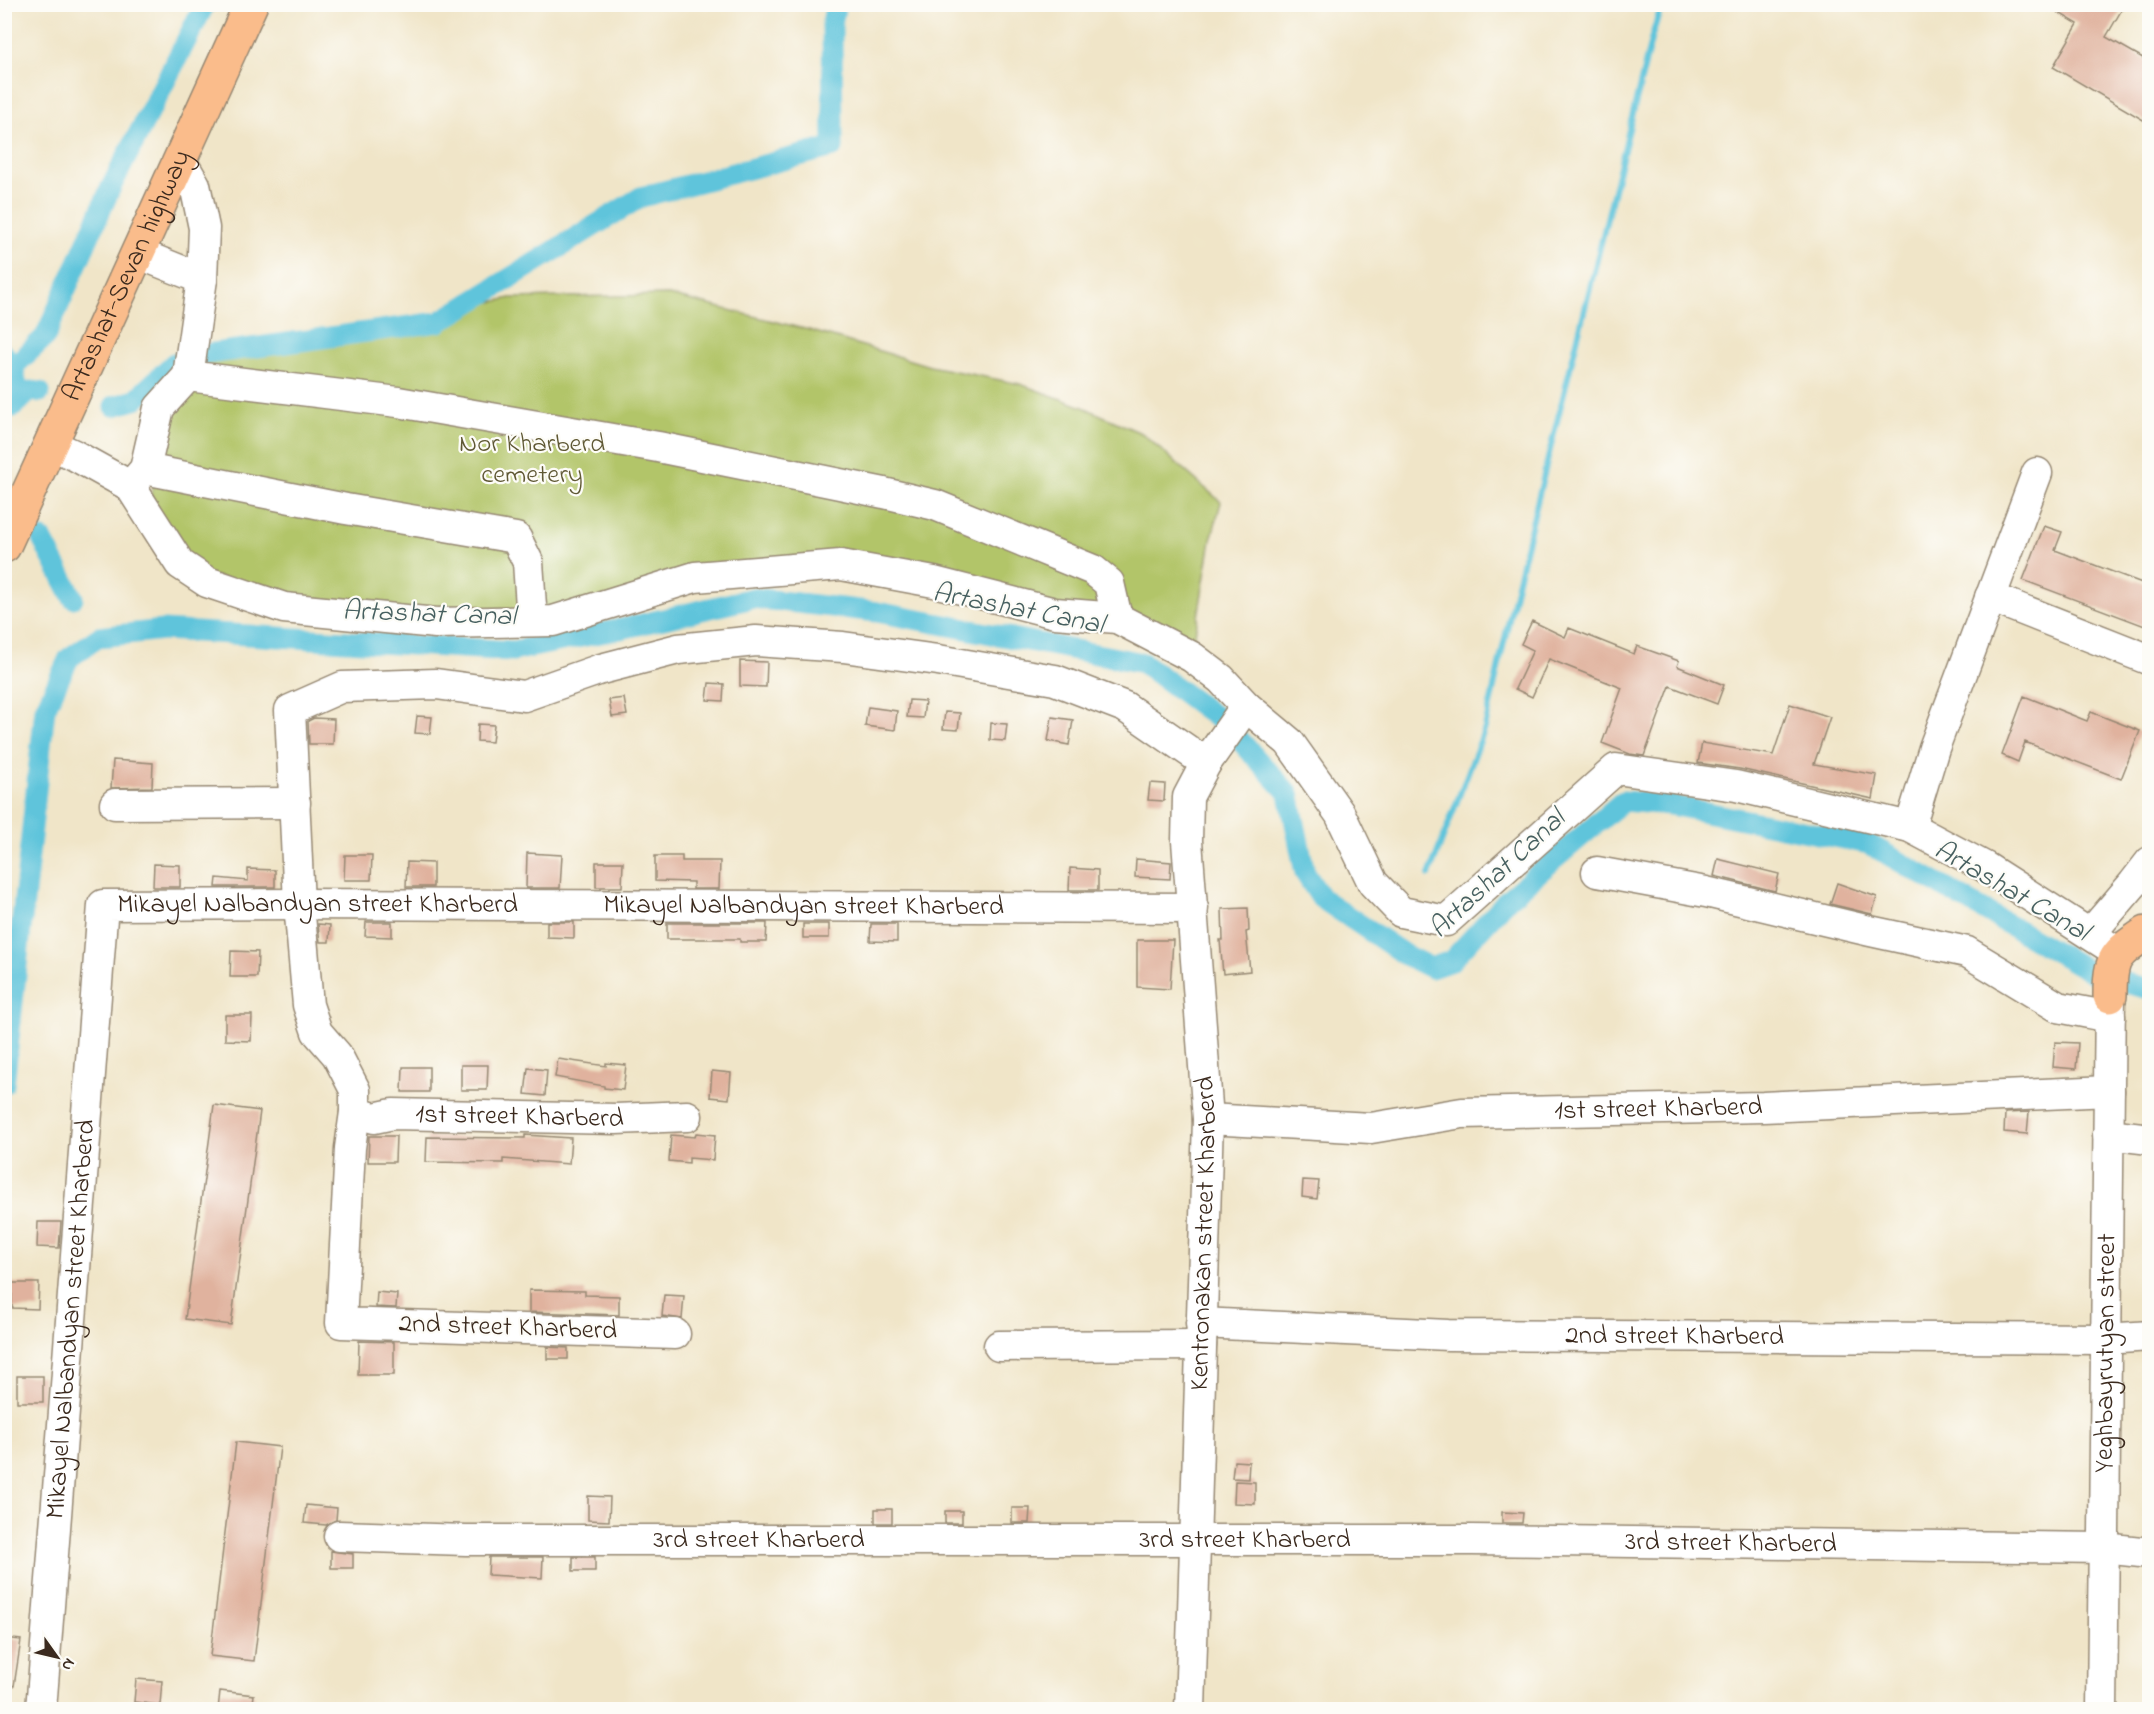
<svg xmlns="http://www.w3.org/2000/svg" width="2154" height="1714" font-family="'Indie Flower',sans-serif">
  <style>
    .green { fill: #b2c569; stroke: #767844; stroke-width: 1.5 }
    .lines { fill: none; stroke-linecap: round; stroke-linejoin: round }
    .stream { stroke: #5ec4db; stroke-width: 6 }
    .canal { stroke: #5ec4db; stroke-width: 21 }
    .building { fill: #e0b29e }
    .minor-casing { stroke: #968873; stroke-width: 33 }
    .major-casing { stroke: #968873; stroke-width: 36 }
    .minor { stroke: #fff; stroke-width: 30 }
    .major { stroke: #fabc8b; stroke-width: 33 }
    .labels { text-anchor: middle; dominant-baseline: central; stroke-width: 4.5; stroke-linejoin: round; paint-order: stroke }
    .street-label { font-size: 27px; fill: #3b2a1e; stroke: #fdfcf7 }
    .park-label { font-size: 27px; fill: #5f5834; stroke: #fdfcf7 }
    .water-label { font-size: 28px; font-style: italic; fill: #476060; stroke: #fdfcf7 }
  </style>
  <rect width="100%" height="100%" fill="#fdfcf7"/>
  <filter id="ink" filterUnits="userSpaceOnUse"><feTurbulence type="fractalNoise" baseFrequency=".0167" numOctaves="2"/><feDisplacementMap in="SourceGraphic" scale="12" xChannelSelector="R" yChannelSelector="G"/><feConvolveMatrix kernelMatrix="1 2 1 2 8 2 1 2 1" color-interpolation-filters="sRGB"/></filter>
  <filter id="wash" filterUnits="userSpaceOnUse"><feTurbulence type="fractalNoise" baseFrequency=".008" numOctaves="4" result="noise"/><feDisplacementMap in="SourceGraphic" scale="24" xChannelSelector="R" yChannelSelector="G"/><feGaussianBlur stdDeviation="1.35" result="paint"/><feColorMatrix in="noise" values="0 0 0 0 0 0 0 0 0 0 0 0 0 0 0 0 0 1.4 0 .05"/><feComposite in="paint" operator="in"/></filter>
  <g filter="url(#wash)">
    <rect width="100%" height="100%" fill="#f0e5c8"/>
    <path class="green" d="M 669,295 L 809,330 L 930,366 L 1020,384 L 1083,407 L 1143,434 L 1221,502 L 1211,540 L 1193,646 L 880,569 L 702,569 L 556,625 L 337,607 L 193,571 L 149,504 L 169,405 L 206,353 L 336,333 L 511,298 Z"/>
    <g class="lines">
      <path class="stream" d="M 1429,875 L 1485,728 L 1517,584 L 1652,36 L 1662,4"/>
      <path class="canal" d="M 4,354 L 13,367 L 20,401
        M 200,355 L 439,322 L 641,197 L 833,147 L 832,23 L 836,4
        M 13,367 L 45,337 L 111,187 L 205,4
        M 114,406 L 135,400 L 174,363
        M 13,407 L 30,391 L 40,392
        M 42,539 L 73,598
        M 4,1084 L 45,709 L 69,658 L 99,637 L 163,630 L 513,651 L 625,628 L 753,598 L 877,612 L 1143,663 L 1224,723 L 1289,794 L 1305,873 L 1321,898 L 1405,955 L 1431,968 L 1451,961 L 1508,899 L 1623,801 L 1670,805 L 1869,844 L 2098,976 L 2150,989"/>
    </g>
    <g id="blocks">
      <path class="building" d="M 2044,4 L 2125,4 L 2106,37 L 2150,62 L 2150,124 L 2053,67 L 2078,24 Z
        M 2044,526 L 2062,532 L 2055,550 L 2150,586 L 2150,628 L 2023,580 Z
        M 1532,621 L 1565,637 L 1569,628 L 1634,654 L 1637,646 L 1679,661 L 1677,666 L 1724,685 L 1717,704 L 1670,686 L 1644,756 L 1630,754 L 1602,743 L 1622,688 L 1549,659 L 1532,697 L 1515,689 L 1533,650 L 1521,644 Z
        M 740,661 L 767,662 L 766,687 L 740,686 Z
        M 709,683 L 724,684 L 723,701 L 707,700 Z
        M 2024,696 L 2087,721 L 2091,712 L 2140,731 L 2121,779 L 2025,742 L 2018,762 L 2002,755 Z
        M 624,698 L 627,715 L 612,717 L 609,700 Z
        M 909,700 L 925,701 L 923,718 L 907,717 Z
        M 1790,704 L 1830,717 L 1814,764 L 1877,775 L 1873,799 L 1740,769 L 1698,763 L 1702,743 L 1773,755 Z
        M 868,707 L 897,711 L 895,730 L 865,726 Z
        M 945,712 L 960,713 L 958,730 L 943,729 Z
        M 417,716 L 432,717 L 430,734 L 415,733 Z
        M 1052,717 L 1073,720 L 1069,745 L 1048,741 Z
        M 314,718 L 334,719 L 333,744 L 309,744 L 308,721 Z
        M 991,723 L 1007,724 L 1005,741 L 990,740 Z
        M 478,724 L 494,725 L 492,742 L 477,741 Z
        M 113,760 L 153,763 L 152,787 L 111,788 Z
        M 1150,783 L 1165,784 L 1164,801 L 1148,800 Z
        M 527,853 L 562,855 L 560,888 L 526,888 Z
        M 345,855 L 372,855 L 371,880 L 344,880 Z
        M 655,856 L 682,856 L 682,861 L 720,861 L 719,889 L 693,889 L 693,882 L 655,881 Z
        M 1136,859 L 1171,862 L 1170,879 L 1135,877 Z
        M 1718,859 L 1779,874 L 1775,891 L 1714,876 Z
        M 407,862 L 433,863 L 433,887 L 406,887 Z
        M 596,862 L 623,862 L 622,887 L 596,887 Z
        M 154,864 L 180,865 L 180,887 L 153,887 Z
        M 1070,868 L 1098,870 L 1098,890 L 1069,890 Z
        M 248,869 L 275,870 L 275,887 L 216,887 L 217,878 L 248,881 Z
        M 1837,883 L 1877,897 L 1872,914 L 1830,904 Z
        M 1248,908 L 1249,931 L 1246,932 L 1250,971 L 1223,974 L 1220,940 L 1223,940 L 1222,909 Z
        M 366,922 L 392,922 L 392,937 L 365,936 Z
        M 547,922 L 574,922 L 574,938 L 547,937 Z
        M 667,923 L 767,923 L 766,942 L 740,942 L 740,939 L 667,939 Z
        M 318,924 L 330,925 L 329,942 L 320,942 Z
        M 803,924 L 829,924 L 829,938 L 803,938 Z
        M 871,924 L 897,924 L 897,942 L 870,941 Z
        M 1137,940 L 1173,940 L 1170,989 L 1137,987 Z
        M 231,951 L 258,952 L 257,977 L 230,977 Z
        M 225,1015 L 252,1015 L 251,1041 L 225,1040 Z
        M 2055,1042 L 2078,1043 L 2076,1069 L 2053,1067 Z
        M 558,1059 L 606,1066 L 606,1063 L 626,1065 L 623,1090 L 604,1088 L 604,1086 L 555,1077 Z
        M 461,1065 L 488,1065 L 487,1090 L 461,1090 Z
        M 403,1067 L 429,1067 L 429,1092 L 402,1092 Z
        M 528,1068 L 547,1070 L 545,1096 L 525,1094 Z
        M 712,1071 L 731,1073 L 729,1099 L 710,1097 Z
        M 214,1105 L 260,1111 L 231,1325 L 185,1319 Z
        M 2029,1112 L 2027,1134 L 2004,1132 L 2005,1113 Z
        M 696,1133 L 715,1135 L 713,1160 L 689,1158 L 689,1163 L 669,1161 L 671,1135 L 695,1137 Z
        M 525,1135 L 571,1138 L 569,1164 L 503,1159 L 503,1163 L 426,1162 L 427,1137 L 525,1138 Z
        M 369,1136 L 396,1136 L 395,1162 L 368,1162 Z
        M 1303,1180 L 1319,1181 L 1317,1199 L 1302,1197 Z
        M 38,1222 L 61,1222 L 59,1248 L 37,1247 Z
        M 12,1283 L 39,1283 L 38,1309 L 12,1308 Z
        M 529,1290 L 585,1291 L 585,1295 L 619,1296 L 619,1315 L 529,1312 Z
        M 377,1292 L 397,1294 L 396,1308 L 376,1307 Z
        M 664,1295 L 684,1296 L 682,1319 L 662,1316 Z
        M 359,1341 L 394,1342 L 394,1375 L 358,1375 Z
        M 547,1347 L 568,1348 L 568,1359 L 547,1359 Z
        M 17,1376 L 43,1376 L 43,1402 L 17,1402 Z
        M 236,1442 L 280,1447 L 254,1661 L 210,1656 Z
        M 1234,1461 L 1249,1462 L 1248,1479 L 1232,1478 Z
        M 1235,1481 L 1255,1482 L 1255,1504 L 1234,1503 Z
        M 588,1496 L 610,1497 L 609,1521 L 588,1520 Z
        M 306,1505 L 337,1508 L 336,1520 L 326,1525 L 304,1523 Z
        M 1012,1508 L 1030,1508 L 1029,1523 L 1012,1523 Z
        M 875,1509 L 892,1509 L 892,1523 L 875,1523 Z
        M 945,1511 L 962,1511 L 962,1523 L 945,1523 Z
        M 1502,1512 L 1523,1513 L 1522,1523 L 1502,1523 Z
        M 331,1551 L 353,1554 L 353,1568 L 331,1568 Z
        M 489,1557 L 543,1557 L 542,1578 L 488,1575 Z
        M 573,1557 L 595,1557 L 595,1571 L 573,1571 Z
        M 4,1638 L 21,1640 L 14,1686 L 4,1685 Z
        M 136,1679 L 162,1681 L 160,1705 L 134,1702 Z
        M 220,1691 L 254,1695 L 252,1710 L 218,1710 Z"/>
    </g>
  </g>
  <g filter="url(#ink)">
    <use href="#blocks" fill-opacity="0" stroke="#968873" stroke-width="1.5"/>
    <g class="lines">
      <defs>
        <g id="minor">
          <path d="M 180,159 L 195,185 L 204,228 L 202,279 L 188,376 L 398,402 L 658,447 L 884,493 L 935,505 L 1093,570 L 1109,583 L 1117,618"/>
          <path d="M 137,253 L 202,279"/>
          <path d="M 50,444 L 74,455 L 130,486 L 180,564 L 207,582 L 284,608 L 436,623 L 553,621 L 695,577 L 841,565 L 934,582 L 1055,613 L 1117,618 L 1192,657 L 1221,679 L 1246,706 L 1289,742 L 1340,814 L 1373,883 L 1401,912 L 1446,921 L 1616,769 L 1736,786 L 1910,827 L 1985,867 L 2119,953"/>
          <path d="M 145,469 L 346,509 L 516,538 L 528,562 L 532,621"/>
          <path d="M 132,484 L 145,469 L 159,408 L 188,376"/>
          <path d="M 1990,597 L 2150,660"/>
          <path d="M 115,804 L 295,803"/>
          <path d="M 1910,827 L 1934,748 L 2037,473"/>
          <path d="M 1597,872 L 1706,892 L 1870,931 L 1967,952 L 2058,1007 L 2110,1017"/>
          <path d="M 2090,934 L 2133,884 L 2150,862"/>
          <path id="s1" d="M 355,1112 L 374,1118 L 393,1114 L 616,1119 L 687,1116"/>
          <path id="s2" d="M 1208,1119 L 1371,1128 L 1462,1113 L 1763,1107 L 2109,1091"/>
          <path d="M 2108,1134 L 2150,1139"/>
          <path id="s3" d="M 1201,1323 L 1448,1335 L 2106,1339 L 2150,1336"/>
          <path d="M 675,1334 L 341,1323 L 350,1148 L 355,1112 L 355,1090 L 337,1055 L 317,1032 L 308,1005 L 299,904 L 290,710 L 342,687 L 436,684 L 524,696 L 601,669 L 678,649 L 756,641 L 843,647 L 938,660 L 1055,680 L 1125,707 L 1206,763"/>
          <path d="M 999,1346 L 1201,1345"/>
          <path id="s4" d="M 339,1536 L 466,1540 L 1472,1540 L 2104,1548 L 2150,1553"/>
          <path id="s5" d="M 41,1710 L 103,905 L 299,904 L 1193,908"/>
          <path id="s6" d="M 1190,1710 L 1208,1119 L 1187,841 L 1188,797 L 1206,763 L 1246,706"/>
          <path id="s7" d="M 2102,1710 L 2110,996"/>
        </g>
        <g id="major">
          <path id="s8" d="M 4,546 L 251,4"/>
          <path d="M 2110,996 C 2110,957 2115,954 2146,933 L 2150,933"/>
        </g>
      </defs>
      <use href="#minor" class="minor-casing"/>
      <use href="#major" class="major-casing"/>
      <use href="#minor" class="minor"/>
      <use href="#major" class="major"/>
    </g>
  </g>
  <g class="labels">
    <g class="street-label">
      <text stroke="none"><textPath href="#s8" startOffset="297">Artashat-Sevan highway</textPath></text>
      <text stroke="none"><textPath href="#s5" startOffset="1022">Mikayel Nalbandyan street Kharberd</textPath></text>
      <text stroke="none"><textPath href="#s5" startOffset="1508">Mikayel Nalbandyan street Kharberd</textPath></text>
      <text stroke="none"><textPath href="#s2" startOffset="452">1st street Kharberd</textPath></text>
      <text stroke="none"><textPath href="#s1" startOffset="166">1st street Kharberd</textPath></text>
      <text stroke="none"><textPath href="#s6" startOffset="477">Kentronakan street Kharberd</textPath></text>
      <text stroke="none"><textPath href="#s5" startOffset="392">Mikayel Nalbandyan street Kharberd</textPath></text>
      <text transform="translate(508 1328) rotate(2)">2nd street Kharberd</text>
      <text stroke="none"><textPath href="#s3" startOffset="474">2nd street Kharberd</textPath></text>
      <text stroke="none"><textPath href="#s7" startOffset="357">Yeghbayrutyan street</textPath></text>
      <text stroke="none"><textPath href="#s4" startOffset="420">3rd street Kharberd</textPath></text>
      <text stroke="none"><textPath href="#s4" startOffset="906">3rd street Kharberd</textPath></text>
      <text stroke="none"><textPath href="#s4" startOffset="1392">3rd street Kharberd</textPath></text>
    </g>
    <g class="park-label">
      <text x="532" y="444">Nor Kharberd<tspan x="532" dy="31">cemetery</tspan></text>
    </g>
    <g class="water-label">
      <text transform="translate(1018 610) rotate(11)">Artashat Canal</text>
      <text transform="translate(429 615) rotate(2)">Artashat Canal</text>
      <text transform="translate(1498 875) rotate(-43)">Artashat Canal</text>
      <text transform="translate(2011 892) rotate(30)">Artashat Canal</text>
    </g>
  </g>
  <rect width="2154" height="1714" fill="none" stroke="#fdfcf7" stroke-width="24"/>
  <g transform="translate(57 1657) rotate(124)" stroke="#fdfcf7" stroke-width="4.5" paint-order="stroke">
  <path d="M0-4.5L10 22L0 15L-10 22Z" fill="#3b2a1e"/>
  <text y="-9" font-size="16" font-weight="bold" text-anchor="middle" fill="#3b2a1e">N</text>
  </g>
</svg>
